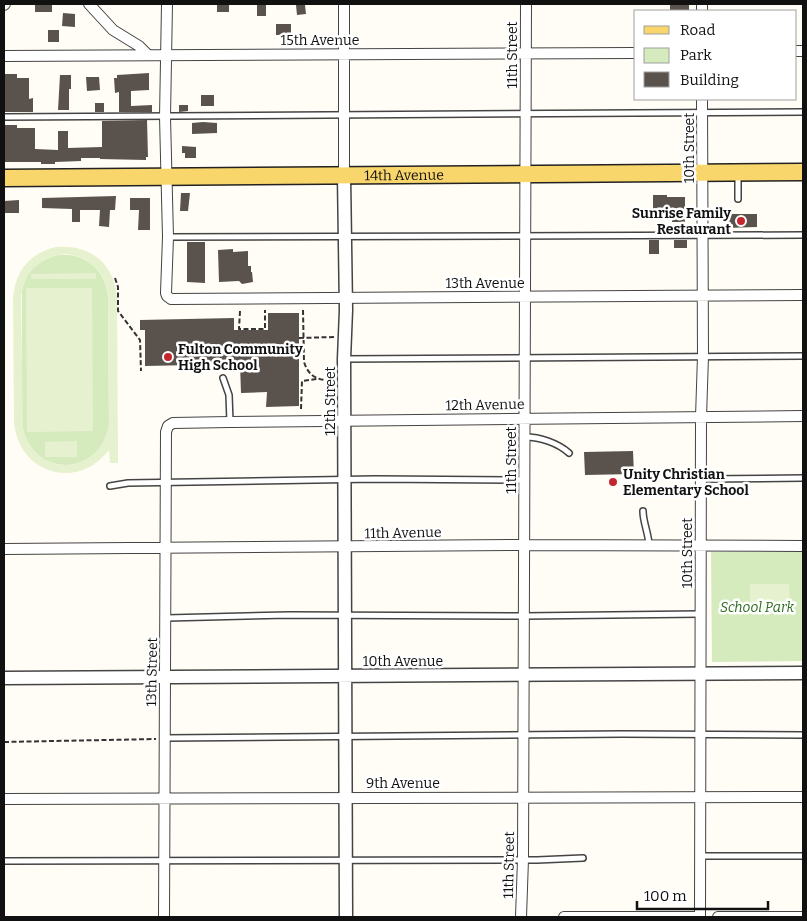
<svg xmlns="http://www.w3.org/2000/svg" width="807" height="921" font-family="Bitter,serif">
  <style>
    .green { fill: #d5ebbd }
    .pitch { fill: #e6f2cf; fill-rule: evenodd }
    .building { fill: #5a524d }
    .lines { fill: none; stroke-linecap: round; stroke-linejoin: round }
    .service-casing { stroke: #444; stroke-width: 8 }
    .minor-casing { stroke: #444; stroke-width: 12 }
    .tertiary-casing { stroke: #444; stroke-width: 15 }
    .primary-casing { stroke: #222; stroke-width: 19 }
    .path { stroke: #333; stroke-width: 2; stroke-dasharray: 5 2.5; stroke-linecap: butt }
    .service { stroke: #fff; stroke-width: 5 }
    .minor { stroke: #fff; stroke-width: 10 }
    .tertiary { stroke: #fff; stroke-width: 12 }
    .primary { stroke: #f9d66b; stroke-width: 16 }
    .poi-dot { fill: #c4262e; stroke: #fff; stroke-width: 2 }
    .labels { text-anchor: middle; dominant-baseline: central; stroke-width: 5; stroke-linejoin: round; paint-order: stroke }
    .street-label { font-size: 14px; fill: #111; stroke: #fff }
    .poi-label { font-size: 14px; font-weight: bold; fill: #111; stroke: #fff; text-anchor: start }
    .park-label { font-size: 14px; font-style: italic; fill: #2f6b1f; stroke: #fff }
  </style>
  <rect width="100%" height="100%" fill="#fffdf5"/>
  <path class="green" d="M 58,255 C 85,252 106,270 108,297 L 109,429 C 95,481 27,475 22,422 L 22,291 C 26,271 38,260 58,255 Z
    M 803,551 L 803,661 L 712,662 L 711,552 Z"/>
  <path class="pitch" d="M 56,247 C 90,244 114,263 117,297 L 118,463 L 110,463 L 109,450 C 77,492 18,473 14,422 L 13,298 C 15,271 30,253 56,247 ZM 65,254 C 89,256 106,272 108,297 L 109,421 C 104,475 37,481 23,429 L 21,298 C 23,273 40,256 65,254 Z
    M 96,273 L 96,279 L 31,279 L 31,274 Z
    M 26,288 L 92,288 L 93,431 L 27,432 Z
    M 77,441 L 77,457 L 45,457 L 45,442 Z
    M 750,584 L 789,584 L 790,608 L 750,608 Z"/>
  <path class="building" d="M 35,4 L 52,4 L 52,12 L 35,12 Z
    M 217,4 L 229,4 L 229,12 L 217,12 Z
    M 670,4 L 689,4 L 689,11 L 670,11 Z
    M 257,5 L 266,5 L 266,16 L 257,16 Z
    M 296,5 L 305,5 L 306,14 L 297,15 Z
    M 63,13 L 75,14 L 75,27 L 62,26 Z
    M 276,24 L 291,24 L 291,35 L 276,35 Z
    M 48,30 L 59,30 L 59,42 L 48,42 Z
    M 149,73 L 149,90 L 131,91 L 131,106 L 152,105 L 152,112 L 119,112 L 119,92 L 115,93 L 114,78 L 117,78 L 117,75 Z
    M 4,74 L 17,74 L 17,78 L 29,78 L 29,99 L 33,98 L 33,112 L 4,112 Z
    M 60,75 L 71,75 L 71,89 L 69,89 L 69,110 L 58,110 Z
    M 86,77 L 99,77 L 100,90 L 87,91 Z
    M 201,95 L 214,95 L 214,106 L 201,106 Z
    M 95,103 L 104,103 L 104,112 L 95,112 Z
    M 179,105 L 188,105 L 188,111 L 179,112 Z
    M 147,120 L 148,157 L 146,157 L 146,160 L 100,159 L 100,158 L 81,158 L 81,161 L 55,162 L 55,164 L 41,164 L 41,162 L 4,162 L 4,125 L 17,125 L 17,128 L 35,128 L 35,149 L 58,150 L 58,131 L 68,131 L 68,148 L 102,147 L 102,121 Z
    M 203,122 L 217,123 L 217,133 L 192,134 L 192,123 Z
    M 182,146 L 196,147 L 196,158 L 185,158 L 185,153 L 182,153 Z
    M 181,193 L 190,193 L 188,211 L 180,211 Z
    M 653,195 L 667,195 L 667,197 L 685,197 L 685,222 L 672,222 L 672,216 L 653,216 Z
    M 116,196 L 115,210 L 110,210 L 109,227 L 99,226 L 100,210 L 80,210 L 80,222 L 72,222 L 72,209 L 42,208 L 42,198 Z
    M 130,198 L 150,198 L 150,230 L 138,230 L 139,210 L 130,210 Z
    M 19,200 L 19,213 L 5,213 L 4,201 Z
    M 725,214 L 757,214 L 757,227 L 725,228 Z
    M 649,240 L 659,240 L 659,254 L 649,254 Z
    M 674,240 L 687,240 L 687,248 L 674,248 Z
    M 187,242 L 205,242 L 205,283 L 187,282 Z
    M 233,249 L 233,252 L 248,251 L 248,266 L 251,266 L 251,272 L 252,272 L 253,282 L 242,284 L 239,281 L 219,282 L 218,250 Z
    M 268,313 L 299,313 L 299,406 L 266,407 L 267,392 L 241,393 L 240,364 L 145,366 L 145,330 L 140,330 L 140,320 L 234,318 L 234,330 L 268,330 Z
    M 633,451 L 634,474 L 585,475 L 584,452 Z"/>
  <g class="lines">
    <defs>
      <path id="service" d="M 4,117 L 803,112
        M 738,175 L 738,199
        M 168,237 L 803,235
        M 344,359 L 803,356
        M 223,378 L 229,395 L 230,422
        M 525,437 C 540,437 558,443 569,453
        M 702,479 L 803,478
        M 110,486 L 128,483 L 375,479 L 524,480
        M 643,511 C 643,523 649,534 649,546
        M 167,618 L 289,615 L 524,616 L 700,614
        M 166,738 L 622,734 L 803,735
        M 701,856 L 803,856
        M 4,861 L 537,860 L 583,858"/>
      <path id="minor" d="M 89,4 L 113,30 L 139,46 L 148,55
        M 167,4 L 165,117 L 168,237 L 166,293 L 167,296 L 171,299 L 803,295
        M 702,4 L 702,11
        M 4,5 L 5,4
        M 796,51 L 803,51
        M 4,56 L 636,53
        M 344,176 L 344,4
        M 4,549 L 524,545 L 803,546
        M 4,799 L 803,797
        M 164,917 L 166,432 L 168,426 L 173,423 L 230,422 L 803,416
        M 521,917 L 523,859 L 526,4
        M 564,917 L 696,917
        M 700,917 L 701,417 L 703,356 L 702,99
        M 718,917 L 803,917"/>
      <path id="tertiary" d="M 344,176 L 346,310 L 344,359 L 346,917
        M 4,678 L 803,673"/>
      <g id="primary">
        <path id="s1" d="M 4,178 L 803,172"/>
      </g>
    </defs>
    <use href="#service" class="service-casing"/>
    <use href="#minor" class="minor-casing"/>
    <use href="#tertiary" class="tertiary-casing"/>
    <use href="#primary" class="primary-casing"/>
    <path class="path" d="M 115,278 L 118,287 L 118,311 L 140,340 L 141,371
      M 303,310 L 304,362 C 309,378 320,381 334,380
      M 240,311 L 239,329 L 265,329 L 265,310
      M 299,338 L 334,337
      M 301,409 L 302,381 L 317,379
      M 4,742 L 156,739"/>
    <use href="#service" class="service"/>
    <use href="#minor" class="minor"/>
    <use href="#tertiary" class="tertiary"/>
    <use href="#primary" class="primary"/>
  </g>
  <g class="poi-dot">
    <circle cx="741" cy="221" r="5"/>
    <circle cx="168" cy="357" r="5"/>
    <circle cx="613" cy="482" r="5"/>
  </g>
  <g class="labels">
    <g class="street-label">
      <text x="320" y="40">15th Avenue</text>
      <text transform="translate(512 55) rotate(-90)">11th Street</text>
      <text transform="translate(689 148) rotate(-90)">10th Street</text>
      <text stroke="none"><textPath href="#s1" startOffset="400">14th Avenue</textPath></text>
      <text x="485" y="283">13th Avenue</text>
      <text transform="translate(330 401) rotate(-90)">12th Street</text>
      <text transform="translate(485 405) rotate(-1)">12th Avenue</text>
      <text transform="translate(511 460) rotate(-90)">11th Street</text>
      <text transform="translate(403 533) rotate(-1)">11th Avenue</text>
      <text transform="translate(687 553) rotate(-90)">10th Street</text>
      <text x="403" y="661">10th Avenue</text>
      <text transform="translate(152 672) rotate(-89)">13th Street</text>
      <text x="403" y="783">9th Avenue</text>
      <text transform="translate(509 865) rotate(-89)">11th Street</text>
    </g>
    <g class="poi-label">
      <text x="731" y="213" text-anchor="end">Sunrise Family<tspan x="731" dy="16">Restaurant</tspan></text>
      <text x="178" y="349">Fulton Community<tspan x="178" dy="16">High School</tspan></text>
      <text x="623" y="474">Unity Christian<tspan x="623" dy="16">Elementary School</tspan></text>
    </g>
    <g class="park-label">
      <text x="757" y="607">School Park</text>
    </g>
  </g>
  <rect width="807" height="921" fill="none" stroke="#111111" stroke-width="10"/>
  <rect x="634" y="10" width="162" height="90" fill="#ffffff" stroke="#a0a0a0"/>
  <rect x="644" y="26" width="25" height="8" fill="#f9d66b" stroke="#a0a0a0"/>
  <text x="680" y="35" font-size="15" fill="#111111">Road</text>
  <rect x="644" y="48" width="25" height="15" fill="#d5ebbd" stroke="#a0a0a0"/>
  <text x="680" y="60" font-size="15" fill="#111111">Park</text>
  <rect x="644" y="72" width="25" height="15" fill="#5a524d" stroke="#a0a0a0"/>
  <text x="680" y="85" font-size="15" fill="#111111">Building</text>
  <path d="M637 901v8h131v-8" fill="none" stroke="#111111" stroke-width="2.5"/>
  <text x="644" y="901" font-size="15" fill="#111111" stroke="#ffffff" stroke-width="4" paint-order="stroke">100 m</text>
</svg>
